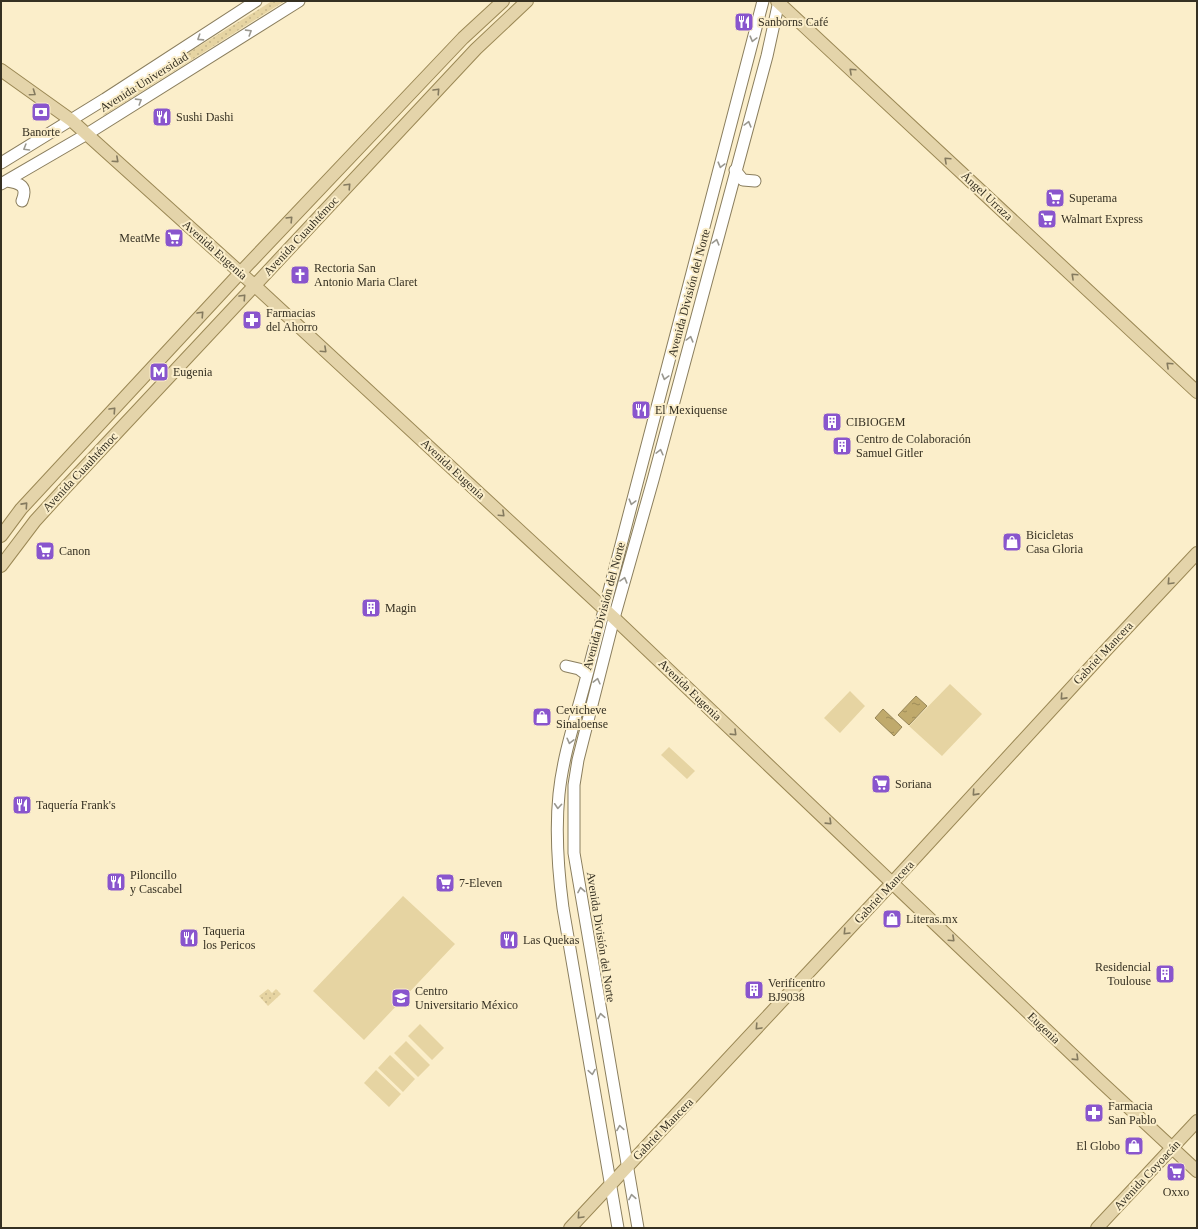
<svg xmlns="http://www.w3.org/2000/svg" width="1198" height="1229" font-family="Georgia,serif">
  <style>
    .grass { fill: url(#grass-dots) }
    .park { fill: #e6d4a2 }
    .water { fill: url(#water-ripples); stroke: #968556 }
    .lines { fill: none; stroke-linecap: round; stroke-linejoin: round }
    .secondary-casing { stroke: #8a7e5e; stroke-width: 13 }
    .primary-casing { stroke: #9b8855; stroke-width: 14 }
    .secondary { stroke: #fff; stroke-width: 11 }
    .primary { stroke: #e4d4aa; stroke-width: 12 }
    .oneway { stroke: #9a9890 }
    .oneway2 { stroke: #847a5f }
    .labels { text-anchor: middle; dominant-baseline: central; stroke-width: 4; stroke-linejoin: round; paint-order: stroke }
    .poi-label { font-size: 12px; fill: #353022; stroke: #fbeeca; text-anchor: start }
    .street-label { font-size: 12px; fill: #353022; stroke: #fbeeca }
  </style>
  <defs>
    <pattern id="grass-dots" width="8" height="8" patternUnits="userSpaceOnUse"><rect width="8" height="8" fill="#e6d4a2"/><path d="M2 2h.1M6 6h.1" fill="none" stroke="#c6b68b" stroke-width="1.8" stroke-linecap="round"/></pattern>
    <pattern id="water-ripples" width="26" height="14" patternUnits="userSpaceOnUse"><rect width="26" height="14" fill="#c0aa6c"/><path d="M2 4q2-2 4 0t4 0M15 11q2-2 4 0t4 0" fill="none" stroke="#9d8b58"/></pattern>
  </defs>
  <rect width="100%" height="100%" fill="#fbeeca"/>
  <path class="grass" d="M 272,1 L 285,1 L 103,116 L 107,103 Z
    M 268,989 L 272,993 L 276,989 L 281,994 L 268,1006 L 259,996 Z"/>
  <path class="park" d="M 950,684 L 982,714 L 942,756 L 909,726 Z
    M 850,691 L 865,706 L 840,733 L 824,718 Z
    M 669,747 L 695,771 L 687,779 L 661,755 Z
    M 403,896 L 455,944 L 364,1040 L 313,991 Z
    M 420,1024 L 444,1048 L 432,1060 L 408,1036 Z
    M 406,1041 L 430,1065 L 418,1077 L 394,1053 Z
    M 390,1055 L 415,1079 L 403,1092 L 378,1068 Z
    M 376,1070 L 401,1094 L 389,1107 L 364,1083 Z"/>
  <path class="water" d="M 916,696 L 927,706 L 909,725 L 898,715 Z
    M 883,709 L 902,727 L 894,736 L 875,718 Z"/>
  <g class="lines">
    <defs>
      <path id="secondary" d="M 1,163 L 105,99 L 256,1
        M 735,170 L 743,180 L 755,181
        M 7,181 C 20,183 28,186 22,201
        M 1,184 L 87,134 L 299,1
        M 566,666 L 579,669 L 587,675
        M 618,1228 L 563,908 C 558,870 555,833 559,794 C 563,754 577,714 587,675 L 763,1
        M 638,1228 L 574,853 L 574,785 L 578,760 L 614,618 L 653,480 L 767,56 L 779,1"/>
      <path id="primary" d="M 777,1 L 1197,392
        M 1,70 L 71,120 L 254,285 L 614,618 L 1098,1079 L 1197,1171
        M 1,536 L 21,509 L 240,273 L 463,38 L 503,1
        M 1,566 L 35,521 L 66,487 L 476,49 L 527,1
        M 570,1228 L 892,883 L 1108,648 L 1197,553
        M 1097,1228 L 1197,1121"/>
    </defs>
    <use href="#secondary" class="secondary-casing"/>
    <use href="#primary" class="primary-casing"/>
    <use href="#secondary" class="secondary"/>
    <use href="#primary" class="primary"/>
  </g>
  <defs><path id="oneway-chevron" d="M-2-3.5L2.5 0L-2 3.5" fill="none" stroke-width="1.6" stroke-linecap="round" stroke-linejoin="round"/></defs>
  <g class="oneway">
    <use href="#oneway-chevron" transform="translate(249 32) rotate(-32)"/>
    <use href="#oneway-chevron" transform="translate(200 38) rotate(147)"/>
    <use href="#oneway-chevron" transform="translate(753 39) rotate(105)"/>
    <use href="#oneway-chevron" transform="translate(139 101) rotate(-32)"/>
    <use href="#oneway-chevron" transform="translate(748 124) rotate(-75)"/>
    <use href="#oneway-chevron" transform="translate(26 148) rotate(149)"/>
    <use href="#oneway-chevron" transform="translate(721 165) rotate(105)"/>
    <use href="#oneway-chevron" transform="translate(716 242) rotate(-75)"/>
    <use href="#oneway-chevron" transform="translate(690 339) rotate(-75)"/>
    <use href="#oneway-chevron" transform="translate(665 377) rotate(105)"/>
    <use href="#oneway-chevron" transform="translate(660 452) rotate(-76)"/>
    <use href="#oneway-chevron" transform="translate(632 502) rotate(105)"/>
    <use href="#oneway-chevron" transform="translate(624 580) rotate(-74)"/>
    <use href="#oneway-chevron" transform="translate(597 681) rotate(-76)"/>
    <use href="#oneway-chevron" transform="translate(570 741) rotate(104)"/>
    <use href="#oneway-chevron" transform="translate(558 806) rotate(94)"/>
    <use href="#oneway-chevron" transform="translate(581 890) rotate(-100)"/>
    <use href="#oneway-chevron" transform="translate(601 1016) rotate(-100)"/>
    <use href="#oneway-chevron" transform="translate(592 1072) rotate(81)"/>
    <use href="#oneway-chevron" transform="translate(620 1128) rotate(-99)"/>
    <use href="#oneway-chevron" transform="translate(632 1197) rotate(-100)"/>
  </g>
  <g class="oneway2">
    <use href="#oneway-chevron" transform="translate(852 71) rotate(-137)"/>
    <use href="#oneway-chevron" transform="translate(437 91) rotate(-47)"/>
    <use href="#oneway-chevron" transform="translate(33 93) rotate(35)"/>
    <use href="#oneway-chevron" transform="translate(116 160) rotate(42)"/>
    <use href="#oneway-chevron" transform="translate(947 160) rotate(-137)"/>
    <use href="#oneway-chevron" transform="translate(348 186) rotate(-47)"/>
    <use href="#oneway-chevron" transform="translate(290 219) rotate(-46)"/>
    <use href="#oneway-chevron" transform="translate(1074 276) rotate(-137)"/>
    <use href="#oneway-chevron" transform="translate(243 297) rotate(-47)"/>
    <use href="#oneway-chevron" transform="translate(201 314) rotate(-47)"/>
    <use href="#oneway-chevron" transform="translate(324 350) rotate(43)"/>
    <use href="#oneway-chevron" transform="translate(1169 365) rotate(-137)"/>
    <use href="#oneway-chevron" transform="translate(113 410) rotate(-47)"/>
    <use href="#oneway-chevron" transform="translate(25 505) rotate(-48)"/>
    <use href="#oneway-chevron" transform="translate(502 514) rotate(43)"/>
    <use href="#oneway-chevron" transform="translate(1170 582) rotate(133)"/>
    <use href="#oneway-chevron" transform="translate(1063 697) rotate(132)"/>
    <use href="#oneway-chevron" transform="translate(734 733) rotate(44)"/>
    <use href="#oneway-chevron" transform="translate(975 793) rotate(132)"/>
    <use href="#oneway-chevron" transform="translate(829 822) rotate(44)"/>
    <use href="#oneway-chevron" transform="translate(846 932) rotate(134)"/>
    <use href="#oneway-chevron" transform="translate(952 939) rotate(43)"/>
    <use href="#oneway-chevron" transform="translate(758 1027) rotate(133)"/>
    <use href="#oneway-chevron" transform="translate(1076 1058) rotate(44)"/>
    <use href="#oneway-chevron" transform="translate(580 1216) rotate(133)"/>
  </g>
  <defs>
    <symbol id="restaurant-square" viewBox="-11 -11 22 22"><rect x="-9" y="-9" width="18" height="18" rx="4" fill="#8955cd" stroke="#fbeeca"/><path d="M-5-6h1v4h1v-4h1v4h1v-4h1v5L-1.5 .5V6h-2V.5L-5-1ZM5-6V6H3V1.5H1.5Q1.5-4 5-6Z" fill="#fff"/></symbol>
    <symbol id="bank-square" viewBox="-11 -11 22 22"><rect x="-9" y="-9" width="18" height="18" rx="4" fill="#8955cd" stroke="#fbeeca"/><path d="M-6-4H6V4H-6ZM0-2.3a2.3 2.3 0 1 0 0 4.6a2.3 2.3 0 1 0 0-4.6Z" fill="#fff"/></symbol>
    <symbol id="supermarket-square" viewBox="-11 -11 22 22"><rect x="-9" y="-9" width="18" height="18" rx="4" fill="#8955cd" stroke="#fbeeca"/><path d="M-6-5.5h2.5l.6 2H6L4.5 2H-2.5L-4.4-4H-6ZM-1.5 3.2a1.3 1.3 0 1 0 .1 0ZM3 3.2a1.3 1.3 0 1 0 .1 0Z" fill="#fff"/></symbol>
    <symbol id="church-square" viewBox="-11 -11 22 22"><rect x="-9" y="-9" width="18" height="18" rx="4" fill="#8955cd" stroke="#fbeeca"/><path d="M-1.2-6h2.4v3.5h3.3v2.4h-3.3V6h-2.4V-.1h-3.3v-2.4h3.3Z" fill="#fff"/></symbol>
    <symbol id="pharmacy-square" viewBox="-11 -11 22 22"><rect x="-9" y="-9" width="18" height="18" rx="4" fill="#8955cd" stroke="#fbeeca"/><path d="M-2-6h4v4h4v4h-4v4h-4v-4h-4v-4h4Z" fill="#fff"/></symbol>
    <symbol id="metro-square" viewBox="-11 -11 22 22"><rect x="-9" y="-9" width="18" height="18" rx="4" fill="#8955cd" stroke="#fbeeca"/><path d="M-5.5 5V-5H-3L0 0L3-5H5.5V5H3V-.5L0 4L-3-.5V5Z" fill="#fff"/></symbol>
    <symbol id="building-square" viewBox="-11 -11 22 22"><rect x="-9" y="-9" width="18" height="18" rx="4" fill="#8955cd" stroke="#fbeeca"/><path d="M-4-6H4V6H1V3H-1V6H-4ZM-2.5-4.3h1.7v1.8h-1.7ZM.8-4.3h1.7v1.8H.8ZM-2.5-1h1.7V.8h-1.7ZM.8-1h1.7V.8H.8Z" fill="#fff"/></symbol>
    <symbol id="shop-square" viewBox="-11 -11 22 22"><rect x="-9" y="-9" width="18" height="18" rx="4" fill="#8955cd" stroke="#fbeeca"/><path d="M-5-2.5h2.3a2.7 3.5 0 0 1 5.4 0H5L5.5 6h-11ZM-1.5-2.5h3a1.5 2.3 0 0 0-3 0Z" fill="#fff"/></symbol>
    <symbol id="school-square" viewBox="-11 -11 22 22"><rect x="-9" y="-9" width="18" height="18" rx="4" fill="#8955cd" stroke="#fbeeca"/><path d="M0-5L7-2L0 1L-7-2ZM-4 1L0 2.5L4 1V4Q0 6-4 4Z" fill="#fff"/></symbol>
  </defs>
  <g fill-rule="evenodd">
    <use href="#restaurant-square" x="733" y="11" width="22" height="22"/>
    <use href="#bank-square" x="30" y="101" width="22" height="22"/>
    <use href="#restaurant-square" x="151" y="106" width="22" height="22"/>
    <use href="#supermarket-square" x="1044" y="187" width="22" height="22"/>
    <use href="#supermarket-square" x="1036" y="208" width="22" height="22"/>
    <use href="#supermarket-square" x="163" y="227" width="22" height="22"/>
    <use href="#church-square" x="289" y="264" width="22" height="22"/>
    <use href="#pharmacy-square" x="241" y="309" width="22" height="22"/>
    <use href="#metro-square" x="148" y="361" width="22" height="22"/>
    <use href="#restaurant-square" x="630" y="399" width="22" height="22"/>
    <use href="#building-square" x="821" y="411" width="22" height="22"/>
    <use href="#building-square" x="831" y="435" width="22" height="22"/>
    <use href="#shop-square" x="1001" y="531" width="22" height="22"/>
    <use href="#supermarket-square" x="34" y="540" width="22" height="22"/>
    <use href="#building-square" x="360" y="597" width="22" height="22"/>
    <use href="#shop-square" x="531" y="706" width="22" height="22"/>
    <use href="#supermarket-square" x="870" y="773" width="22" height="22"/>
    <use href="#restaurant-square" x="11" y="794" width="22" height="22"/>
    <use href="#restaurant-square" x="105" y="871" width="22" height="22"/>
    <use href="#supermarket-square" x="434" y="872" width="22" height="22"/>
    <use href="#shop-square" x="881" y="908" width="22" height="22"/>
    <use href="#restaurant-square" x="178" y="927" width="22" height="22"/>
    <use href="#restaurant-square" x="498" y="929" width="22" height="22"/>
    <use href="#building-square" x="1154" y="963" width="22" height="22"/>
    <use href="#building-square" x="743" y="979" width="22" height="22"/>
    <use href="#school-square" x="390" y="987" width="22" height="22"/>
    <use href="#pharmacy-square" x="1083" y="1102" width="22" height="22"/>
    <use href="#shop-square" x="1123" y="1135" width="22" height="22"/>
    <use href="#supermarket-square" x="1165" y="1161" width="22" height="22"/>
  </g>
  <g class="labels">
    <g class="poi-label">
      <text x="758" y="22">Sanborns Café</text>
      <text x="176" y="117">Sushi Dashi</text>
      <text x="41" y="132" text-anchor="middle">Banorte</text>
      <text x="1069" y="198">Superama</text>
      <text x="1061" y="219">Walmart Express</text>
      <text x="160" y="238" text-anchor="end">MeatMe</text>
      <text x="314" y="268">Rectoria San<tspan x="314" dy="14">Antonio Maria Claret</tspan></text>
      <text x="266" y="313">Farmacias<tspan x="266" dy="14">del Ahorro</tspan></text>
      <text x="173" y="372">Eugenia</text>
      <text x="655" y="410">El Mexiquense</text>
      <text x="846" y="422">CIBIOGEM</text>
      <text x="856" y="439">Centro de Colaboración<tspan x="856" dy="14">Samuel Gitler</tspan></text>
      <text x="1026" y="535">Bicicletas<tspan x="1026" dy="14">Casa Gloria</tspan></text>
      <text x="59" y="551">Canon</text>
      <text x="385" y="608">Magin</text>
      <text x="556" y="710">Cevicheve<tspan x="556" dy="14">Sinaloense</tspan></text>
      <text x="895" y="784">Soriana</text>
      <text x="36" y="805">Taquería Frank's</text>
      <text x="130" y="875">Piloncillo<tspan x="130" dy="14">y Cascabel</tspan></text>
      <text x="459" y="883">7-Eleven</text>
      <text x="906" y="919">Literas.mx</text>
      <text x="203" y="931">Taqueria<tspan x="203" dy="14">los Pericos</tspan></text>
      <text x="523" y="940">Las Quekas</text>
      <text x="1151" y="967" text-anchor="end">Residencial<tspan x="1151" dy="14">Toulouse</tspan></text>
      <text x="768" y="983">Verificentro<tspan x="768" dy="14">BJ9038</tspan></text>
      <text x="415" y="991">Centro<tspan x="415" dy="14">Universitario México</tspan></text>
      <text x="1108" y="1106">Farmacia<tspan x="1108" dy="14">San Pablo</tspan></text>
      <text x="1120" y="1146" text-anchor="end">El Globo</text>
      <text x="1176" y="1192" text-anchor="middle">Oxxo</text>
    </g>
    <g class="street-label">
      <text transform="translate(144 82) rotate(-32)">Avenida Universidad</text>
      <text transform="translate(987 196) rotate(43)">Ángel Urraza</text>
      <text transform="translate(301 236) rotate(-47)">Avenida Cuauhtémoc</text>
      <text transform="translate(215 250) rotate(42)">Avenida Eugenia</text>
      <text transform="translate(689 293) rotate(-75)">Avenida División del Norte</text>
      <text transform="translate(453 469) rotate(43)">Avenida Eugenia</text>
      <text transform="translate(80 472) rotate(-47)">Avenida Cuauhtémoc</text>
      <text transform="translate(604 606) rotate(-75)">Avenida División del Norte</text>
      <text transform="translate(1103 653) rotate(-47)">Gabriel Mancera</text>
      <text transform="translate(690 690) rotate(44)">Avenida Eugenia</text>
      <text transform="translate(884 892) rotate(-47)">Gabriel Mancera</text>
      <text transform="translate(601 937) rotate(81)">Avenida División del Norte</text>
      <text transform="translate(1044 1028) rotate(44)">Eugenia</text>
      <text transform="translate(663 1129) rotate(-46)">Gabriel Mancera</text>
      <text transform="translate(1147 1175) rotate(-47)">Avenida Coyoacán</text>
    </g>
  </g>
  <rect width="1198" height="1229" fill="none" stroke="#353022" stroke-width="4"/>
</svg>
